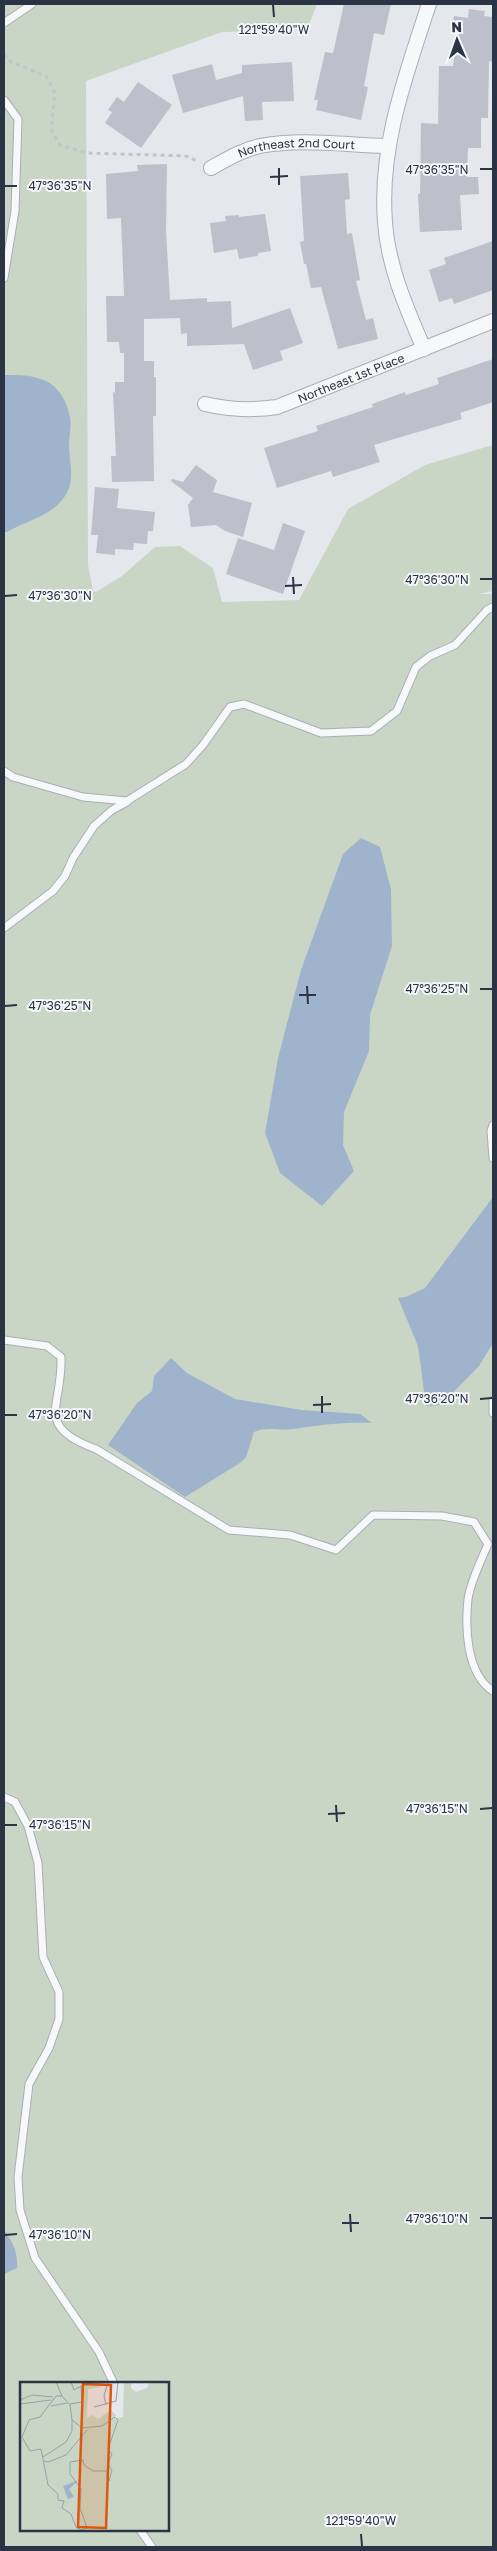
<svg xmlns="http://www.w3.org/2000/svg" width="497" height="2551" font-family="'Golos Text',sans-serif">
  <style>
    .green { fill: #c9d6c5; fill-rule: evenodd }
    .water { fill: #9fb4cc }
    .building { fill: #bbc0ca }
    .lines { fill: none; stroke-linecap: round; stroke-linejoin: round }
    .lane-casing { stroke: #a9aeb7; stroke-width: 9 }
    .street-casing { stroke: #a9aeb7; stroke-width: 16 }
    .path { stroke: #c2c5cb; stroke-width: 3; stroke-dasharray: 4 4; stroke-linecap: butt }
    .lane { stroke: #f7f8fa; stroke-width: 7 }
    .street { stroke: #f7f8fa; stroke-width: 14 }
    .ticks { fill: none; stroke: #2b3445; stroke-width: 2 }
    .labels { text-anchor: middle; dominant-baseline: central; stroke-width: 4; stroke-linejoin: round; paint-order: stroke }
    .street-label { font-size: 12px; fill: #2b3445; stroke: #f4f6f9 }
    .inset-road { fill: none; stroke: #9a9fa9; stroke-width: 1 }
    .view { fill: #df570f; fill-opacity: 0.15; stroke: #df570f; stroke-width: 2.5 }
    .inset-edge { fill: none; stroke: #2b3445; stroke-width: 2.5 }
    .ticks-label { font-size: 12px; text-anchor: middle; fill: #2b3445; stroke: #f4f6f9; stroke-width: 4; stroke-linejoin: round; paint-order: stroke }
  </style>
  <rect width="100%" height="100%" fill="#e4e7ec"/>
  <path class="green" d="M 4,4 L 317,4 L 307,30 L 222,32 L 86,81 L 88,565 L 93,591 L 96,592 L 122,576 L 155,547 L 180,546 L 213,568 L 222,602 L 299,600 L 348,509 L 425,465 L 493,445 L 493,591 L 479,594 L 493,594 L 493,2547 L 4,2547 ZM 21,2384 L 168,2384 L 168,2530 L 21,2530 Z"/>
  <path class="water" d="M 4,375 C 38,374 62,379 70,417 C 72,425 69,435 69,444 C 69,460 75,477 67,493 C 54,516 27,520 7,532 L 4,532 Z
    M 361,838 L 380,847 L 391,889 L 392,946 L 370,1015 L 369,1051 L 344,1112 L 343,1145 L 354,1171 L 322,1206 L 280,1173 L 265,1133 L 278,1058 L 301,970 L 343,854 Z
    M 493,1197 L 493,1343 L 479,1366 L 441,1405 L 426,1406 L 418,1346 L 398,1298 L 406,1297 L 425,1288 Z
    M 171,1358 L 187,1373 L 235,1399 L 302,1410 L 360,1414 L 372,1423 C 343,1422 320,1425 293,1429 C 279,1431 268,1426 254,1432 L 246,1457 L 240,1463 L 185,1497 L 108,1445 L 137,1403 L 152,1391 L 154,1376 Z
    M 4,2230 C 13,2242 18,2253 17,2268 L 4,2274 Z"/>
  <path class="building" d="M 344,4 L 391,4 L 384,35 L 374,33 L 364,86 L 368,87 L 361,120 L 316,110 L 318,100 L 314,100 L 325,52 L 333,53 Z
    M 469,9 L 485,11 L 484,16 L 493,17 L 493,62 L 489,61 L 488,118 L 481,118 L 481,148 L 468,148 L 467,177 L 478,177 L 479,194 L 460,195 L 462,230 L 420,232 L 418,194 L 420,194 L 421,123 L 438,124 L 439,66 L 453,66 L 457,33 L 452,32 L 454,16 L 468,18 Z
    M 292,62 L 294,101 L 262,102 L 263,120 L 245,121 L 243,96 L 183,113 L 172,75 L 212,64 L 216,80 L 242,73 L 242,65 Z
    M 138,82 L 172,105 L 141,148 L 105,123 L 112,112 L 108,110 L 117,97 L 124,102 Z
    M 167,164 L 166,231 L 170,300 L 207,298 L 207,302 L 231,301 L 232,328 L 290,308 L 303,343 L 280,351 L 283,360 L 253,370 L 244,344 L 187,346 L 187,333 L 181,334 L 180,318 L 144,319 L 144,361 L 154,361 L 154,377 L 156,377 L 156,416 L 153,416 L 154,481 L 112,482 L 111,456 L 116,456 L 113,392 L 115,393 L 115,382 L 124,382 L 124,353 L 120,353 L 119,342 L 107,342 L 106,296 L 124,296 L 121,218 L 107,219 L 106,174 L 138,171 L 137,165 Z
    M 348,173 L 350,199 L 345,200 L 347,234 L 352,233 L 360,280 L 356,281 L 366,320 L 373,318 L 378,339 L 338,349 L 321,287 L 311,288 L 306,264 L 304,264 L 300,242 L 304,241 L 300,176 Z
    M 265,214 L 271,251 L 258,253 L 258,256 L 239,259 L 237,249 L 214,253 L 210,223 L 226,221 L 225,216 L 239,215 L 239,217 Z
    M 493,241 L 493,290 L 454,304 L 452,298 L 439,302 L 429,270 L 446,264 L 444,258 Z
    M 493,359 L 493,402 L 460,413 L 462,419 L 374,445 L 380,462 L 333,477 L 331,471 L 277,488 L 264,448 L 318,431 L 316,426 L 373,407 L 372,404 L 405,392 L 406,395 L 439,384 L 437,378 Z
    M 196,465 L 217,480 L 213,492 L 252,503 L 243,537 L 225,531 L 216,525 L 191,527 L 188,505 L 193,498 L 171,481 L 172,479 L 183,482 Z
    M 95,487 L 119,489 L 117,508 L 155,512 L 153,531 L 148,531 L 147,544 L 134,543 L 133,550 L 115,549 L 115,555 L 96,553 L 98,535 L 91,535 Z
    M 283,523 L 305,531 L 283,594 L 226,574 L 238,538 L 274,550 Z"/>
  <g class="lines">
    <defs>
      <path id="lane" d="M 4,23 L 32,4
        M 4,100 L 18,119 L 15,211 L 4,278
        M 4,771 L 13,777 L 83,797 L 127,801 L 186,764 L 203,745 L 230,707 L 244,704 L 321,733 L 371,731 L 397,711 L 416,667 L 430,656 L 455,645 L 487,610 L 493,607
        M 4,928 L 53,891 L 65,876 L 73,858 L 94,826 L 112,810 L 127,802
        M 493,1125 L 491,1131 L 493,1158
        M 4,1340 L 47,1346 L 61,1357 C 63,1406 33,1426 96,1449 L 229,1530 L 290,1535 L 336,1550 L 373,1515 L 442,1516 L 474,1522 L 488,1544 C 481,1561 471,1580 468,1599 C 465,1627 466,1674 493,1691
        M 493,1400 L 493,1413
        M 4,1797 L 15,1802 L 28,1826 L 38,1863 L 43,1957 L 59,1992 L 59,2019 L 49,2048 L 29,2084 L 18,2177 L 20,2210 L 35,2258 L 99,2352 L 114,2384
        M 140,2530 L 152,2547"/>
      <g id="street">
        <path id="s1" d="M 211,168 C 227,159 242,150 260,146 C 300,138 346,145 387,146"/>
        <path d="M 424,349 C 407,309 388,267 385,222 C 379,146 406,75 429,4"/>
        <path id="s2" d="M 205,404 C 230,410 251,411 277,407 L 493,321"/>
      </g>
    </defs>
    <use href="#lane" class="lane-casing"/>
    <use href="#street" class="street-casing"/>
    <path class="path" d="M 4,54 L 9,61 L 46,76 L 55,93 L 51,129 L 60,145 L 87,153 L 186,156 L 199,162"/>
    <use href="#lane" class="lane"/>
    <use href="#street" class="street"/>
  </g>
  <path class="ticks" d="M 273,5 L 274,17M 279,168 L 279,185M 480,169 L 492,169M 270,177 L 288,176M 5,186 L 17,186M 293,577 L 294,594M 480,579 L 492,579M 285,586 L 302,585M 5,596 L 17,595M 307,986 L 308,1004M 480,989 L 492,989M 299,995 L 316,995M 5,1006 L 17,1005M 322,1396 L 322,1413M 480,1399 L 492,1398M 313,1405 L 331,1404M 5,1415 L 17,1415M 336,1805 L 337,1822M 480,1809 L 492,1808M 328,1814 L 345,1813M 5,1825 L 17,1825M 350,2214 L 351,2232M 480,2218 L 492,2218M 342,2223 L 359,2223M 5,2235 L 17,2234M 361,2534 L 362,2546"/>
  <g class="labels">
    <g class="street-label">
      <text stroke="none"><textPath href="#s1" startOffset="90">Northeast 2nd Court</textPath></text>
      <text stroke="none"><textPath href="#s2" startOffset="152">Northeast 1st Place</textPath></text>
    </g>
  </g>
  <g transform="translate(20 2382)">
    <rect width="149" height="149" fill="#e4e7ec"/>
    <path d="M 82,0 L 80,5 L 68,7 L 67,36 L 72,33 L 78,37 L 91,28 L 96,33 L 92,37 L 103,35 L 104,0 L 111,0 L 111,6 L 116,10 L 127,6 L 129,0 L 149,0 L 149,149 L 0,149 L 0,1 Z" fill="#c9d6c5"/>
    <path d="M 59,98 L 49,107 L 54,115 L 48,117 L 43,104 Z" fill="#9fb4cc"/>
    <path class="inset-road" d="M 36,0 L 42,14M 51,0 L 54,8 L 69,0M 36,14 L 42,14 L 50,23 L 52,38 L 62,46 L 82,44 L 95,35 L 98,38 L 88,67 L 92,72 L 88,82 L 92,88 L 89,99 L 87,89 L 73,89 L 64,83 L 63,78 L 50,80 L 50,92 L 61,107 L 60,126 L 67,146 L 61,148 L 56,145 L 51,132 L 42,126 L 44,119 L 38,118 L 38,112 L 28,103 L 21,67 L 10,69 L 2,55 L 9,38 L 20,35 ZM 0,18 L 12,13 L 33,15M 96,19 L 98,0M 0,22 L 31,18M 50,22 L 62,20 L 61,5M 86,23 L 84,14 L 88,0M 31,24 L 47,21M 74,25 L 96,19M 23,75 L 46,60 L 52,49 L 52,38M 24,79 L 28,80 L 46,73 L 67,48"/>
    <path class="view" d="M 63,2 L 91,3 L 86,146 L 58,145 Z"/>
    <rect width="149" height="149" class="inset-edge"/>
  </g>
  <g class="ticks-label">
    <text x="274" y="34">121°59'40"W</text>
    <text x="437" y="174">47°36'35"N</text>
    <text x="60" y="190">47°36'35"N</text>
    <text x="437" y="584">47°36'30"N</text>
    <text x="60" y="600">47°36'30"N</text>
    <text x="437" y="993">47°36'25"N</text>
    <text x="60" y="1010">47°36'25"N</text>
    <text x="437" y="1403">47°36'20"N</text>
    <text x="60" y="1419">47°36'20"N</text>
    <text x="437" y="1813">47°36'15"N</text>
    <text x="60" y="1829">47°36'15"N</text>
    <text x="437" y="2223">47°36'10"N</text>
    <text x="60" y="2239">47°36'10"N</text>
    <text x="361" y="2525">121°59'40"W</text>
  </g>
  <rect width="497" height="2551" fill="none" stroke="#2b3445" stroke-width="10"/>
  <g transform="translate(457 40) rotate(358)" stroke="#f4f6f9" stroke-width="4" paint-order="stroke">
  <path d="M0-4L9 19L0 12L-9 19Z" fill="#2b3445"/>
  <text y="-8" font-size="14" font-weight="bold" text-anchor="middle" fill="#2b3445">N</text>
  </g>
</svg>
